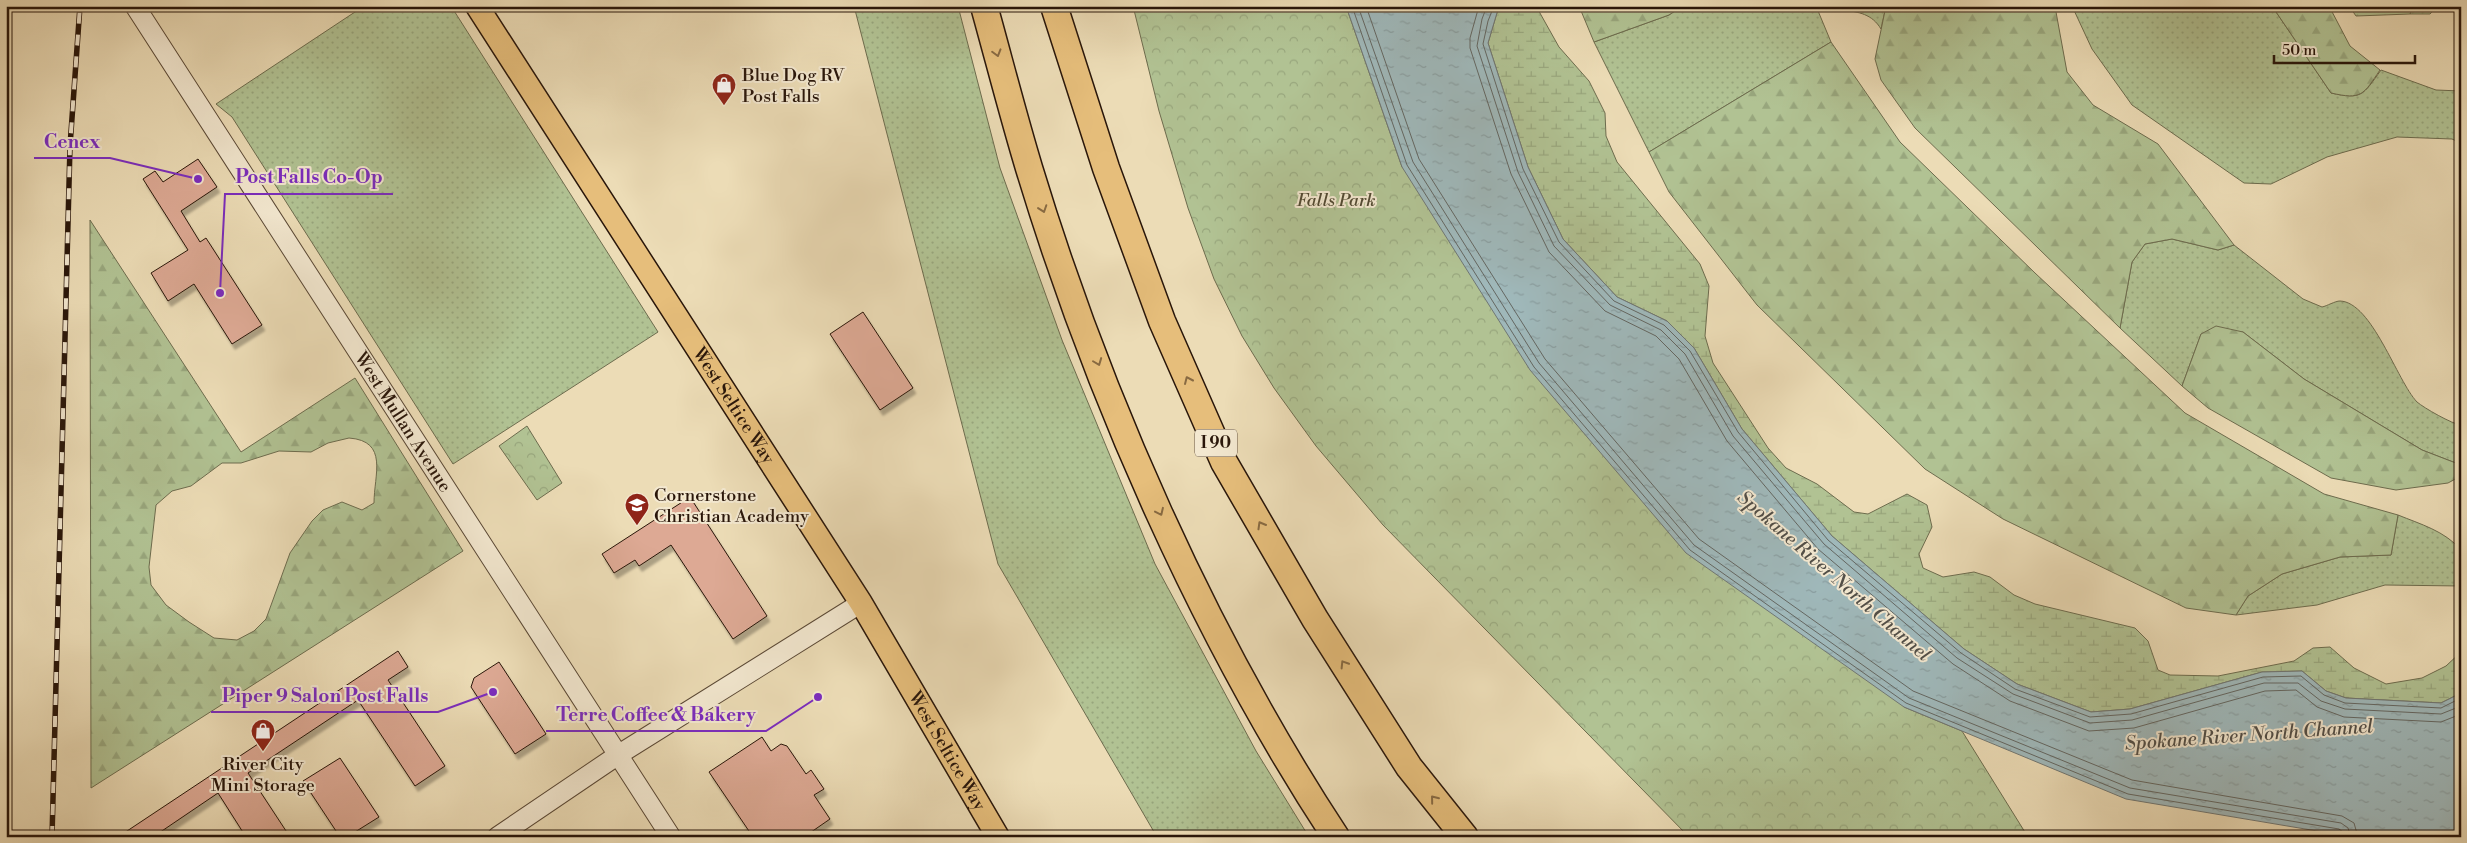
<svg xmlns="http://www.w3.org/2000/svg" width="2467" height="843" font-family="'Libre Bodoni',serif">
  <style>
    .grass { fill: url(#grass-dots); stroke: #6d6c4e }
    .forest { fill: url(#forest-firs); stroke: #6d6c4e; fill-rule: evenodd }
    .wetland { fill: url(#wetland-marsh); stroke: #6d6c4e }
    .park { fill: url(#park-crowns); stroke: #6d6c4e }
    .water { fill: url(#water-ripples); stroke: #707774 }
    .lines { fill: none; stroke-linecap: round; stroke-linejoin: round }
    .shore { stroke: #646762; stroke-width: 1 }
    .building { fill: #dda994; stroke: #29160a; filter: url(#shadow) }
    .minor-casing { stroke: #5a4835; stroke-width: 21 }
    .major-casing { stroke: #29160a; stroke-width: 25 }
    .highway-casing { stroke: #29160a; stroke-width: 29 }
    .minor { stroke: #f3e8d0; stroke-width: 19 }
    .major { stroke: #e6be7b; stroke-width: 22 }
    .highway { stroke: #e6be7b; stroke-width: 26 }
    .rail-casing { stroke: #29160a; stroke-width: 5.5 }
    .rail { stroke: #f3e8d0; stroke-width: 4; stroke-dasharray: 11; stroke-linecap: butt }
    .oneway { stroke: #886a42 }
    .labels { text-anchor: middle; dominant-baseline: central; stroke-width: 4; stroke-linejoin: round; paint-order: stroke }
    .shield { fill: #f3e8d0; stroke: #665545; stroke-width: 1 }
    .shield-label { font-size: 16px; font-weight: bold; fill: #29160a }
    .poi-label { font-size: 18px; fill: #29160a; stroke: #f3e8d0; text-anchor: start }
    .park-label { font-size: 18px; font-style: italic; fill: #524a33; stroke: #f3e8d0 }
    .street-label { font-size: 18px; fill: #29160a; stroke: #f3e8d0 }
    .water-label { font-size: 19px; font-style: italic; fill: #524f48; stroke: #f3e8d0 }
    .leader { fill: none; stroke: #7b2cbf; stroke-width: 2 }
    .callout-dot { fill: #7b2cbf; stroke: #f3e8d0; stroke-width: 2 }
    .callout-label { font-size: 19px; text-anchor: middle; font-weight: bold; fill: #7b2cbf; stroke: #f3e8d0; stroke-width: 4; stroke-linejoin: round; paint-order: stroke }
  </style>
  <defs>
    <pattern id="grass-dots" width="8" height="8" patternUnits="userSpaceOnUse" patternTransform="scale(1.25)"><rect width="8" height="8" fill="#b1c293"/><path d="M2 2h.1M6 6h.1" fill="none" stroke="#98a67d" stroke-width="1.8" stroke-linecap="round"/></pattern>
    <pattern id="forest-firs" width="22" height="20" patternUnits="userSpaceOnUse" patternTransform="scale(1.25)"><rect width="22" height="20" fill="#b1c293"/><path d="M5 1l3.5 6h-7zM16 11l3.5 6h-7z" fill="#98a67d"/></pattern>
    <pattern id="wetland-marsh" width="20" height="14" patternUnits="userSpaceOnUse" patternTransform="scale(1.25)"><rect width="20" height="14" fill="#b1c293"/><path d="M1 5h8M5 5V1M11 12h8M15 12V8" fill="none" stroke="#98a67d"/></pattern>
    <pattern id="park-crowns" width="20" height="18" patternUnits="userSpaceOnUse" patternTransform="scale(1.25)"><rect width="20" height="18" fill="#b1c293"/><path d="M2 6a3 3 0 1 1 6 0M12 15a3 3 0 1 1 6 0" fill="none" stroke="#98a67d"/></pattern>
    <pattern id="water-ripples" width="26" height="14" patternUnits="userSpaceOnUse" patternTransform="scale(1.25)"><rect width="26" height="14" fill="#9fb8ba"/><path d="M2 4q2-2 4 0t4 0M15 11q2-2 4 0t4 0" fill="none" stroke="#899d9f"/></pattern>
    <filter id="shadow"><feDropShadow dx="3" dy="5.5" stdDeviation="1" flood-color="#0004"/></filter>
  </defs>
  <rect width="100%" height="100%" fill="#ecdcb6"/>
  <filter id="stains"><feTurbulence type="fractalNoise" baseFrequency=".004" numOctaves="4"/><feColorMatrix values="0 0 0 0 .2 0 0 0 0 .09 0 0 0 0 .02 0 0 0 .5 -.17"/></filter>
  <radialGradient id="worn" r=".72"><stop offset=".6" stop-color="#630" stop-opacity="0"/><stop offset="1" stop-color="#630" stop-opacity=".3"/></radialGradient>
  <path class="grass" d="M 364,6 L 451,6 L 658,332 L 453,464 L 232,117 L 216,104 Z
    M 854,6 L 958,6 L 1000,168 L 1062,340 L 1155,564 L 1256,751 L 1309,837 L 1157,837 L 998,564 Z
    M 1682,6 L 1816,6 L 1831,42 L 1649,152 L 1594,42 L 1669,15 Z
    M 1839,6 L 1886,6 L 1881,29 C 1872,14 1859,12 1843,10 Z
    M 2072,6 L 2272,6 L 2331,93 C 2362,100 2363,95 2381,70 L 2436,90 L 2461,91 L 2461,143 L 2452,139 L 2397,137 L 2327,157 L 2271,184 L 2244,183 L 2132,105 L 2092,49 Z
    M 2413,6 L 2435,6 L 2435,9 L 2430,14 L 2410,14 Z
    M 2172,239 L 2218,250 L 2234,245 L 2303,299 L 2322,307 C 2327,306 2335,301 2340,301 C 2372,302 2397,381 2417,402 C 2424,408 2452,424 2461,425 L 2461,465 L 2422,450 L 2304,379 L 2243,332 L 2201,334 L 2182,386 L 2120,328 L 2132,262 L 2145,244 Z
    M 2398,515 C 2420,524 2445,531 2461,550 L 2461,586 L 2385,585 L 2317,605 L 2236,615 L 2248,596 L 2282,574 L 2340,557 L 2391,555 Z"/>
  <path class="forest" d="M 1579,6 L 1682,6 L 1669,15 L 1594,42 Z
    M 1886,6 L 2051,6 L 2056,12 L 2067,72 L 2093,105 L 2158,144 L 2234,245 L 2218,250 L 2172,239 L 2145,244 L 2132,262 L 2120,328 L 1915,128 L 1881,80 L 1875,59 Z
    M 2272,6 L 2329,6 L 2350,46 L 2380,70 C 2363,95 2362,100 2331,93 Z
    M 2349,6 L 2413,6 L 2410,14 L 2356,16 Z
    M 1831,42 L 1900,142 L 2035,273 L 2185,413 L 2324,494 L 2398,515 L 2391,555 L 2340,557 L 2282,574 L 2248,596 L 2236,615 L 2186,608 L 2003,519 L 1925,469 L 1757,305 L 1669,192 L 1649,152 Z
    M 90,220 L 241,452 L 355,378 L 463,551 L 91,788 ZM 349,438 C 389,441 374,475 374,503 L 362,510 L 342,502 L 323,510 L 312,521 L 290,553 L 266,619 L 254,631 L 237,640 L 214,638 L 189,622 L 166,605 L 151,585 L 149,567 L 156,505 L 172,491 L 191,486 L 222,463 L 241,463 L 279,451 L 311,452 L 328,443 Z
    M 2216,326 L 2243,332 L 2304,379 L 2422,450 L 2461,465 L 2461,476 L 2448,483 L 2396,490 L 2331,478 L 2208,408 L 2182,386 L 2201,334 Z"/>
  <path class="wetland" d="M 1499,6 L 1536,6 L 1559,47 L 1589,81 L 1605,113 L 1606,136 L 1617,162 L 1700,264 L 1709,286 L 1705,336 L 1713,363 L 1768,448 L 1786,468 L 1817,484 L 1854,512 L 1868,514 L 1907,494 L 1927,505 L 1932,527 L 1919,554 L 1923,568 L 1943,577 L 1974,572 L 1990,577 L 2014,595 L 2035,604 L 2135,628 L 2148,641 L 2158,670 L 2170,675 L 2218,676 L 2294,661 L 2313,648 L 2330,647 L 2354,668 L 2386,684 L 2422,678 L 2446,666 L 2461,652 L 2461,688 L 2457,695 L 2441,703 L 2346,698 L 2326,691 L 2302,671 L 2262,672 L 2130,709 L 2091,712 L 2017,684 L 1964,649 L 1832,536 L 1742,429 L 1694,348 L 1667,321 L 1617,297 L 1563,239 L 1528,167 L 1488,43 Z"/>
  <path class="park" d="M 1133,6 L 1346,6 L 1402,167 L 1904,707 L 1962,731 L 2028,837 L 1689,837 L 1383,525 L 1316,446 L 1274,388 L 1242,336 L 1214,279 L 1188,208 L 1159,111 Z
    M 527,426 L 562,483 L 537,500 L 499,446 Z"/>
  <path class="water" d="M 1346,6 L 1499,6 L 1488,43 L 1528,167 L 1563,239 L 1617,297 L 1667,321 L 1694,348 L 1742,429 L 1832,536 L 1964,649 L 2017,684 L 2091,712 L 2130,709 L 2262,672 L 2302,671 L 2326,691 L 2346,698 L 2441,703 L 2457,695 L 2461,688 L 2461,837 L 2353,837 L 2126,799 L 1904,707 L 1686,553 L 1530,370 L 1402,167 Z"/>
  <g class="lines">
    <path class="shore" d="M 1352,6 L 1407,165 L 1534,367 L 1690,550 L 1906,703 L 2128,794 L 2339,829 L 2343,832 L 2344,837
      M 1358,6 L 1413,162 L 1539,363 L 1694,545 L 1909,698 L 2130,788 L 2341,823 L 2348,828 L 2351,837
      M 1366,6 L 1419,159 L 1545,359 L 1699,539 L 1913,691 L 2132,780 L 2342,816 L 2354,823 L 2358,837
      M 1479,6 L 1470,38 L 1470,48 L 1511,174 L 1549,252 L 1605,311 L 1656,336 L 1679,359 L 1727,441 L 1818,549 L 1953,664 L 2010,701 L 2089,731 L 2134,728 L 2265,691 L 2296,690 L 2317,707 L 2344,717 L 2441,722 L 2461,714
      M 1487,6 L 1482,19 L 1477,46 L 1518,172 L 1554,246 L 1610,305 L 1661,330 L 1685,354 L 1733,436 L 1824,544 L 1957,658 L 2013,694 L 2090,723 L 2132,720 L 2264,683 L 2298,683 L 2321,701 L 2345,709 L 2441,714 L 2461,706
      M 1494,6 L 1488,21 L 1483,44 L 1523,169 L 1559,242 L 1614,301 L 1664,325 L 1690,351 L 1738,432 L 1828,540 L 1961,653 L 2015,689 L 2090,717 L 2131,714 L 2263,677 L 2301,676 L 2324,695 L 2345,703 L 2441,708 L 2461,698"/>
  </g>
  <path class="building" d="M 198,159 L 217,187 L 181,211 L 200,242 L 206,238 L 262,325 L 232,344 L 194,284 L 168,301 L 151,273 L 188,250 L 143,179 L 155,171 L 163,182 Z
    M 863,312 L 913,388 L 880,410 L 830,334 Z
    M 690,497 L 767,616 L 733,639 L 671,545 L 639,566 L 635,560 L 614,573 L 602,554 Z
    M 398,651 L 408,667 L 388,680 L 445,766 L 415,786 L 358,700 L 248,773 L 290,837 L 246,837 L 218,793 L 153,837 L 118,837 Z
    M 499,662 L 546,734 L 515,754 L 471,687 L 474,678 Z
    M 762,737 L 771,751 L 781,744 L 787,746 L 806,774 L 811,770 L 824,789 L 814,795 L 830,819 L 804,837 L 753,837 L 709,772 Z
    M 340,758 L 379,817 L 347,837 L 340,837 L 303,781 Z"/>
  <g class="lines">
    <defs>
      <g id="minor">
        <path id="s1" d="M 135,6 L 671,837"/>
        <path d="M 497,837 L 618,755 L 861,603"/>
      </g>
      <g id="major">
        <path id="s2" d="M 477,6 L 861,603 L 998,837"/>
      </g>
      <path id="highway" d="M 984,6 C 999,60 1013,115 1029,168 C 1098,396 1205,638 1336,837
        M 1054,6 L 1106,168 L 1162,321 L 1224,462 L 1315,619 L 1409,767 L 1465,837"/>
    </defs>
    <use href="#minor" class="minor-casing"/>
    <use href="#major" class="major-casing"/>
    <use href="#highway" class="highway-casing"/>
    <use href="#minor" class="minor"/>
    <use href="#major" class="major"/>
    <use href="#highway" class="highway"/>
    <defs>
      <path id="rail" d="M 52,837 L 70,146 L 80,6"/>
    </defs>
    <use href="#rail" class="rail-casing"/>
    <use href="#rail" class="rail"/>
  </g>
  <defs><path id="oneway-chevron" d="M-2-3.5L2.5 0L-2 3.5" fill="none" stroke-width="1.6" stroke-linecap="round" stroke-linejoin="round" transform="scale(1.25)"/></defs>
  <g class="oneway">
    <use href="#oneway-chevron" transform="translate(997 53) rotate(74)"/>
    <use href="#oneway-chevron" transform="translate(1043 209) rotate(71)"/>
    <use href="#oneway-chevron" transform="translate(1098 362) rotate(69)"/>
    <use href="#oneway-chevron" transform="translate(1188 380) rotate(-114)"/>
    <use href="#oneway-chevron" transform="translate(1160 512) rotate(65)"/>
    <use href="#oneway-chevron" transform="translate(1261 525) rotate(-120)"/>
    <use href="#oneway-chevron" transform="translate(1344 664) rotate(-122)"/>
    <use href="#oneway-chevron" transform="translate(1434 799) rotate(-129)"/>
  </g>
  <defs>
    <symbol id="shop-pin" viewBox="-11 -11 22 30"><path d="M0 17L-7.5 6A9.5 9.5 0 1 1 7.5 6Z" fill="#8f2418" stroke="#f3e8d0"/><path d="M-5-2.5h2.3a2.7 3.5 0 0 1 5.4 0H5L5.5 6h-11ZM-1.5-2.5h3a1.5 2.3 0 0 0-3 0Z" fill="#fff"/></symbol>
    <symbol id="school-pin" viewBox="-11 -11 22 30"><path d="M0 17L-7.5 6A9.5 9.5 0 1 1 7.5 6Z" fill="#8f2418" stroke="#f3e8d0"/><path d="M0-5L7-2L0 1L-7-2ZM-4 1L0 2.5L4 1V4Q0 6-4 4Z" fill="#fff"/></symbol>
  </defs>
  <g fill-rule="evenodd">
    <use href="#shop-pin" x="710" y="71" width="28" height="38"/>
    <use href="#school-pin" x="623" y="491" width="28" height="38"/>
    <use href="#shop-pin" x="249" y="717" width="28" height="38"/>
  </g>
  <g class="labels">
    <rect class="shield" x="1195" y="429.5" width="42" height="27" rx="4"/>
    <g class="shield-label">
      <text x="1216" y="443">I 90</text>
    </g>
    <g class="poi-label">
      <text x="742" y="75">Blue Dog RV<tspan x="742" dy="21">Post Falls</tspan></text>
      <text x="654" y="495">Cornerstone<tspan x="654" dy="21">Christian Academy</tspan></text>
      <text x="263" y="764" text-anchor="middle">River City<tspan x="263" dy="21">Mini Storage</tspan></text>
    </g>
    <g class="park-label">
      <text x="1336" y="200">Falls Park</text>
    </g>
    <g class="street-label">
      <text stroke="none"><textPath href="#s2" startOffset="475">West Seltice Way</textPath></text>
      <text stroke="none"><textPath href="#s1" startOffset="495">West Mullan Avenue</textPath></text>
      <text stroke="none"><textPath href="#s2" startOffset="881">West Seltice Way</textPath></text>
    </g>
    <g class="water-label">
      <text transform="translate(1834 576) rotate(41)">Spokane River North Channel</text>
      <text transform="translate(2249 735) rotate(-4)">Spokane River North Channel</text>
    </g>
  </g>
  <path class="leader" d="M198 179L110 158H34M220 293L225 194H393M493 692L438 712H211M818 697L766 731H546"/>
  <g class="callout-dot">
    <circle cx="198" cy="179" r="5"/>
    <circle cx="220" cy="293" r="5"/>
    <circle cx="493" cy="692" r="5"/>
    <circle cx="818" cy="697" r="5"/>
  </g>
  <g class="callout-label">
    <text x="72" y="148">Cenex</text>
    <text x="309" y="183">Post Falls Co-Op</text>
    <text x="325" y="702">Piper 9 Salon Post Falls</text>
    <text x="656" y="721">Terre Coffee &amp; Bakery</text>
  </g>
  <rect width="2467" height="843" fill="none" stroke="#ecdcb6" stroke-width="25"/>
  <rect x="8" y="8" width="2452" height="828" fill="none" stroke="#29160a" stroke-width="2.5"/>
  <rect x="12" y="12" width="2442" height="818" fill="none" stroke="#29160a"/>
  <path d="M2274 55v8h141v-8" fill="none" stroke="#29160a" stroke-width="2.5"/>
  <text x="2282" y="55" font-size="15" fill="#29160a" stroke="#f3e8d0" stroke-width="4" paint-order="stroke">50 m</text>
  <rect width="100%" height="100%" filter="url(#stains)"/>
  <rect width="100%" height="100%" fill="url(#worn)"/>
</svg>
